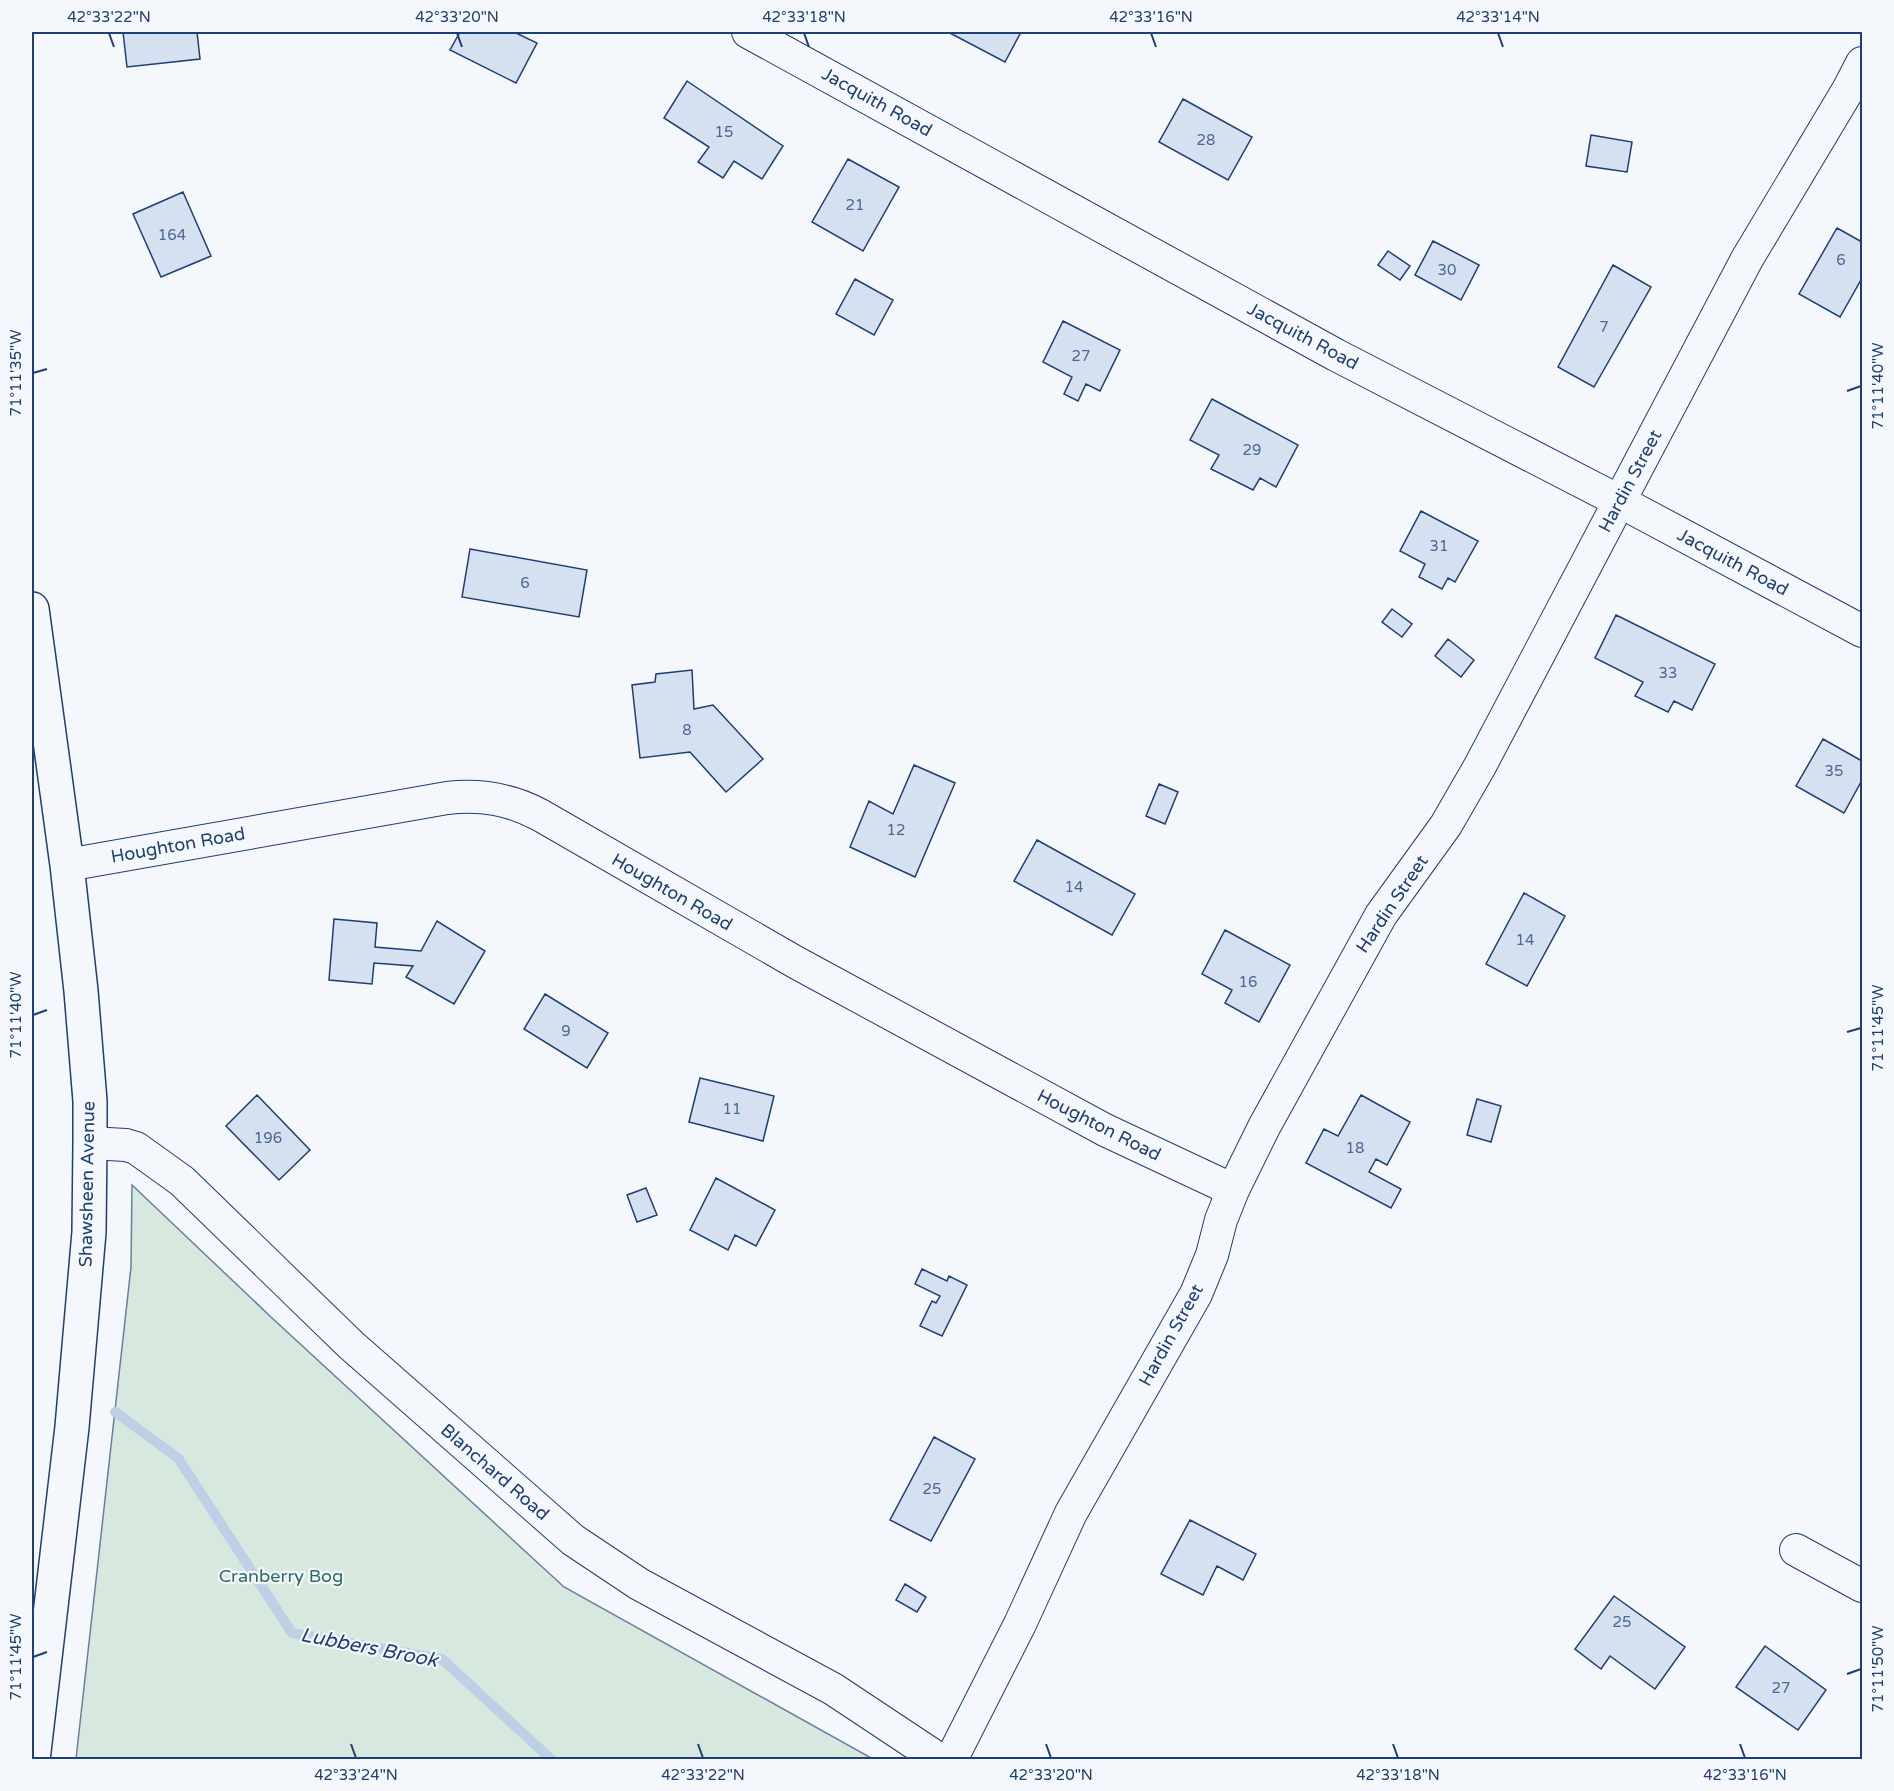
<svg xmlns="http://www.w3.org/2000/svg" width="1894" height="1791" font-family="'Varela Round',sans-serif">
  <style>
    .green { fill: #d7e8df; stroke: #687fa3; stroke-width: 1.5 }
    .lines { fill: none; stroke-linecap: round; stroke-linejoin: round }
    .stream { stroke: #bed0e5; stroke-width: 10 }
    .building { fill: #d5e0f0; stroke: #1d3f73; stroke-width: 1.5 }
    .minor-casing { stroke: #1d3f73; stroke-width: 34 }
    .secondary-casing { stroke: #1d3f73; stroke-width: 36 }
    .minor { stroke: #f4f7fb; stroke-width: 32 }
    .secondary { stroke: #f4f7fb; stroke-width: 33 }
    .ticks { fill: none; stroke: #1d3f73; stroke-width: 2 }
    .labels { text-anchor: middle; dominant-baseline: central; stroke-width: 4.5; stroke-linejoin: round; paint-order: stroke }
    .number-label { font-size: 15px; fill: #4b6792 }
    .street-label { font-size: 18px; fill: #1d3f73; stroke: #f4f7fb }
    .park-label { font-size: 18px; fill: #2c6c60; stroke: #f4f7fb }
    .water-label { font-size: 20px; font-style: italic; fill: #1d3f73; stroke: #f4f7fb }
    .neatline { fill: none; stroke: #1d3f73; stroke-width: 2 }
    .ticks-label { font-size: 15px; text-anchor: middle; fill: #1d3f73 }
  </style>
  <rect width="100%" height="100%" fill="#f4f7fb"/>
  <path class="green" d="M 132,1185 L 272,1318 L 564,1587 L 873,1759 L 76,1759 L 131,1267 Z"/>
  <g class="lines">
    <path class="stream" d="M 115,1412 L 178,1458 L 292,1633 L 442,1659 L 552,1760"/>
  </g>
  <path class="building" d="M 123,32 L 197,32 L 200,59 L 127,67 Z
    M 460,32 L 514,32 L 537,43 L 516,83 L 450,50 Z
    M 948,32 L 1021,32 L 1005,62 Z
    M 687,81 L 783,146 L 762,179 L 734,161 L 723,178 L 698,162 L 709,147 L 664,118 Z
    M 1183,99 L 1252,137 L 1228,180 L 1159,142 Z
    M 1591,135 L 1632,142 L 1627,172 L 1586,166 Z
    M 848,159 L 899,187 L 863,251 L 812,222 Z
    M 183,192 L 211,256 L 161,277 L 133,214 Z
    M 1837,228 L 1862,242 L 1862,278 L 1840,317 L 1799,294 Z
    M 1433,241 L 1479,265 L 1461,300 L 1415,275 Z
    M 1388,251 L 1410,266 L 1400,280 L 1378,265 Z
    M 1613,265 L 1651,287 L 1594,387 L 1558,367 Z
    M 855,279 L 893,300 L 874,335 L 836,314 Z
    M 1063,321 L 1120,350 L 1100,391 L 1086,384 L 1078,401 L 1064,394 L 1072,377 L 1043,362 Z
    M 1212,399 L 1298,445 L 1276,487 L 1260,478 L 1253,490 L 1211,469 L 1219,455 L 1190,440 Z
    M 1421,511 L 1478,541 L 1455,582 L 1448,578 L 1442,589 L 1419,577 L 1425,564 L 1400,551 Z
    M 470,549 L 587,570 L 579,617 L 462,597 Z
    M 1392,609 L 1412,624 L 1402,637 L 1382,622 Z
    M 1616,615 L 1715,664 L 1692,710 L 1674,701 L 1668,712 L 1635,696 L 1643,682 L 1595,658 Z
    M 1448,639 L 1474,660 L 1461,677 L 1435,656 Z
    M 692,670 L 694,709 L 713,705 L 763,759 L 726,792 L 690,752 L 640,758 L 632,685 L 655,682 L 656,674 Z
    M 1823,739 L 1862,761 L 1862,780 L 1844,813 L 1796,786 Z
    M 914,765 L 955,783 L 915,877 L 850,847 L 869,801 L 893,814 Z
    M 1159,784 L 1178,792 L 1165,824 L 1146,816 Z
    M 1037,840 L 1135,894 L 1112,935 L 1014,881 Z
    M 1524,893 L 1565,916 L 1527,986 L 1486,964 Z
    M 334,919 L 377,923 L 375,947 L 421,951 L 437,921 L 485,951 L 454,1004 L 406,977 L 413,966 L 374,963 L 372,984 L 329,980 Z
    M 1225,930 L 1290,965 L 1259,1022 L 1225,1003 L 1232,990 L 1202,974 Z
    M 545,994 L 608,1033 L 587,1068 L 524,1029 Z
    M 700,1078 L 774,1096 L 763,1141 L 689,1122 Z
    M 257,1095 L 310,1150 L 279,1180 L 226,1126 Z
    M 1361,1095 L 1410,1122 L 1387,1165 L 1376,1159 L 1369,1172 L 1401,1189 L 1391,1208 L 1306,1163 L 1324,1129 L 1338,1136 Z
    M 1477,1099 L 1501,1106 L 1491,1142 L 1467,1135 Z
    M 716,1178 L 775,1210 L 756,1246 L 735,1235 L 728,1250 L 690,1230 Z
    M 646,1188 L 657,1215 L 637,1222 L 627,1195 Z
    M 922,1269 L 947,1281 L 949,1276 L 967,1285 L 942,1336 L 920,1326 L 932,1301 L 936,1303 L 940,1296 L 915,1284 Z
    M 934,1437 L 975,1459 L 931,1541 L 890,1520 Z
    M 1190,1520 L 1256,1554 L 1243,1580 L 1217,1566 L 1203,1595 L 1161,1574 Z
    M 905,1584 L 926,1597 L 917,1612 L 896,1600 Z
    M 1614,1596 L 1685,1647 L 1655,1689 L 1610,1656 L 1601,1669 L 1575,1649 Z
    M 1765,1646 L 1826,1690 L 1798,1730 L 1736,1687 Z"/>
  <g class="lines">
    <defs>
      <path id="minor" d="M 748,32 L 1336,355 L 1619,501 L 1862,631
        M 67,865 L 447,798 C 481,794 510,799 540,815 L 797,963 L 1105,1130 L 1233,1190
        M 90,1143 L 126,1145 L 136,1148 L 182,1181 L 351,1345 L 573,1540 L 639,1584 L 833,1689 L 940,1760
        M 1796,1550 L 1862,1586
        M 951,1760 L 1020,1624 L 1071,1513 L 1196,1294 L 1212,1255 L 1221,1220 L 1233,1190 L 1264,1127 L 1381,915 L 1446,825 L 1480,766 L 1747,259 L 1848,90 L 1862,63"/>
      <path id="secondary" d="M 32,609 L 67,865 L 81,991 L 90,1101 L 90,1143 L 89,1232 L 72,1427 L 33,1760"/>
    </defs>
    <use href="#minor" class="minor-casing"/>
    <use href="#secondary" class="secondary-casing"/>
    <use href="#minor" class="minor"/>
    <use href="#secondary" class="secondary"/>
  </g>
  <path class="ticks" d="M 109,33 L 114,47M 457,33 L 462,47M 804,33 L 809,47M 1151,33 L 1156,47M 1498,33 L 1503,47M 33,373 L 47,369M 1847,391 L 1861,386M 33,1015 L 47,1010M 1847,1032 L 1861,1028M 33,1657 L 47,1652M 1847,1674 L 1861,1669M 351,1744 L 356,1758M 698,1744 L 703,1758M 1046,1744 L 1051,1758M 1393,1744 L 1398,1758M 1740,1744 L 1745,1758"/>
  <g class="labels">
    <g class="number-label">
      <text x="724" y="132">15</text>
      <text x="1206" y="140">28</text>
      <text x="855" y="205">21</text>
      <text x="172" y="235">164</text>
      <text x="1841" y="260">6</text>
      <text x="1447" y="270">30</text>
      <text x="1604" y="327">7</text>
      <text x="1081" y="356">27</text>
      <text x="1252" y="450">29</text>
      <text x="1439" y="546">31</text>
      <text x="525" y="583">6</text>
      <text x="1668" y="673">33</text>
      <text x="687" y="730">8</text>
      <text x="1834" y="771">35</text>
      <text x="896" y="830">12</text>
      <text x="1074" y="887">14</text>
      <text x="1525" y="940">14</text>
      <text x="1248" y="982">16</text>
      <text x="566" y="1031">9</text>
      <text x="732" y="1109">11</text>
      <text x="268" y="1138">196</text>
      <text x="1355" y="1148">18</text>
      <text x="932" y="1489">25</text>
      <text x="1622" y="1622">25</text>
      <text x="1781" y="1688">27</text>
    </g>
    <g class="street-label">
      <text transform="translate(877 102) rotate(29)">Jacquith Road</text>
      <text transform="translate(1303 336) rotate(28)">Jacquith Road</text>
      <text transform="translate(1630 481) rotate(-62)">Hardin Street</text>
      <text transform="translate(1733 562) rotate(28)">Jacquith Road</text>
      <text transform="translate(178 845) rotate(-10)">Houghton Road</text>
      <text transform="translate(672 892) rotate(30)">Houghton Road</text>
      <text transform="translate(1392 904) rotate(-56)">Hardin Street</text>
      <text transform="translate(1099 1125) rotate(27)">Houghton Road</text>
      <text transform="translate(87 1184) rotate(-89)">Shawsheen Avenue</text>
      <text transform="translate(1171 1335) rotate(-61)">Hardin Street</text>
      <text transform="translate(495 1472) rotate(41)">Blanchard Road</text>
    </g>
    <g class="park-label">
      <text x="281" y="1576">Cranberry Bog</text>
    </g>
    <g class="water-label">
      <text transform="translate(369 1648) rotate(11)">Lubbers Brook</text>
    </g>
  </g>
  <rect width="1894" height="1791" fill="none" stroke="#f4f7fb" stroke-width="66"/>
  <rect x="33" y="33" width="1828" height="1725" class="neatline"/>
  <g class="ticks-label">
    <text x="109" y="22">42°33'22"N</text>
    <text x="457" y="22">42°33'20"N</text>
    <text x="804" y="22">42°33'18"N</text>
    <text x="1151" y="22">42°33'16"N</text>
    <text x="1498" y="22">42°33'14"N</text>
    <text transform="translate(16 373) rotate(-90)" y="5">71°11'35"W</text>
    <text transform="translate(1878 386) rotate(-90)" y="5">71°11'40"W</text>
    <text transform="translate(16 1015) rotate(-90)" y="5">71°11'40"W</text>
    <text transform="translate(1878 1028) rotate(-90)" y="5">71°11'45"W</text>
    <text transform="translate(16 1657) rotate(-90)" y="5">71°11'45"W</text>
    <text transform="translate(1878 1669) rotate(-90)" y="5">71°11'50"W</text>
    <text x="356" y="1780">42°33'24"N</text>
    <text x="703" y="1780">42°33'22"N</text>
    <text x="1051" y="1780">42°33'20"N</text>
    <text x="1398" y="1780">42°33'18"N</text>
    <text x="1745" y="1780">42°33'16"N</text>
  </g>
</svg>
